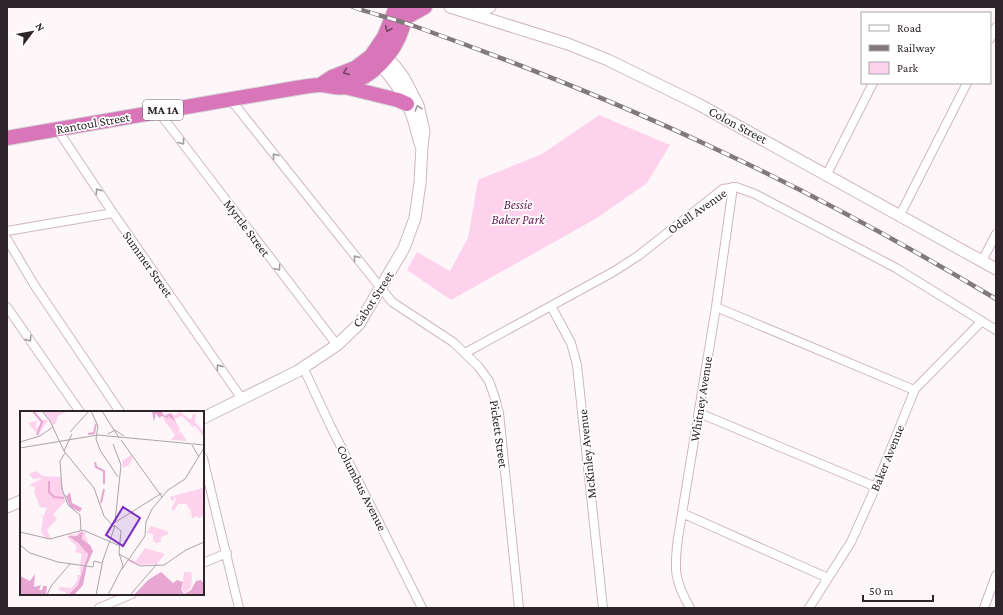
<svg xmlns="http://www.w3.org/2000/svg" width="1003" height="615" font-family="'Crimson Pro',serif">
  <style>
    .green { fill: #fed1ed }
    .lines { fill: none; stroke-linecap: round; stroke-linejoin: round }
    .street-casing { stroke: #d0b6c6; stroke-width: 10 }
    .secondary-casing { stroke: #d0b6c6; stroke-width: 13 }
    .highway-casing { stroke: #d5d3d4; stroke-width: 16 }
    .street { stroke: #fff; stroke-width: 8 }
    .secondary { stroke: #fff; stroke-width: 11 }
    .highway { stroke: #d975b9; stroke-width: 14 }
    .rail-casing { stroke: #81797e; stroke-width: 4.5 }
    .rail { stroke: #fff; stroke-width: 3; stroke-dasharray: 9; stroke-linecap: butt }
    .oneway { stroke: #724463 }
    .oneway2 { stroke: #a19c9f }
    .labels { text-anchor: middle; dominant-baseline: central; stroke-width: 3.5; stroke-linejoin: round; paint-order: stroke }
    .shield { fill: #fff; stroke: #6d666a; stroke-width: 1 }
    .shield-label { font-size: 12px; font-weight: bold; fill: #2e242a }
    .street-label { font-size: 13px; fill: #2e242a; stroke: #fff }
    .park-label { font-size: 13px; font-style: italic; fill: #681e54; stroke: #fff }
    .inset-river { fill: none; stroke: #e8a7d2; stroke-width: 2 }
    .inset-road { fill: none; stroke: #aaa3a7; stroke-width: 1 }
    .view { fill: #7b2cbf; fill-opacity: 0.15; stroke: #7b2cbf; stroke-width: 2 }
    .inset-edge { fill: none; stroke: #2e242a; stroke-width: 2 }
  </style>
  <rect width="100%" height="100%" fill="#fdf7fa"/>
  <path class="green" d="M 599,115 L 670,145 L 647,183 L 597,218 L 451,300 L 407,270 L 417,252 L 450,271 L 468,238 L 478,180 L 542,154 Z"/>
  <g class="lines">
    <defs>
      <path id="street" d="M 990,39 L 996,27
        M 231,100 L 392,302 L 453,342 L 478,366 L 489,381 L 495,398 L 499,413 L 519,608
        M 158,111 L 337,345
        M 57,129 L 113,213 L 242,399
        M 827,174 L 873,83
        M 900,215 L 967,83
        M 7,231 L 113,213
        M 7,239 L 33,283 L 120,412
        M 982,261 L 996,234
        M 551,306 L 571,343 L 577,365 L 603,608
        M 7,307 L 80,412
        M 716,307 L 914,390
        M 465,353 L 613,272 L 638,256 L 723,189 L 736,187 L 755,194 L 896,268 L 996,330
        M 303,367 L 330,425 L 422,608
        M 699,413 L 876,487
        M 203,458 L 239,608
        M 682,513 L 828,578
        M 203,563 L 227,553
        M 99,608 L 132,594
        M 690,608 C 674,580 674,569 678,538 L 716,307 L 733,187
        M 809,608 L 851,542 L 873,493 L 915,389 L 982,321
        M 984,608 L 996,575"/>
      <path id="secondary" d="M 450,7 L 568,44 L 608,60 L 698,104 L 996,269
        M 474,14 L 490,7
        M 375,60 C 392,76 405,96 413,118 C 416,128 418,137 421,146
        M 203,418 L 298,371 L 337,345 L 359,324 L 404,248 L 415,218 L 420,183 L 422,146 L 424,131 L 418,105 L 404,78 L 395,66 L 380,52
        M 7,507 L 21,501"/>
      <path id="highway" d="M 405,18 L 425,7
        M 320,85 L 332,77 L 355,68 L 371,56 L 384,37 L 396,7
        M 345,87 L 398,100 L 407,104
        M 7,138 L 296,88 C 304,87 312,85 320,85 C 329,85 336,89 345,87 C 349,86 352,83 356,81 C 381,70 400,45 405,18 L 399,7"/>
    </defs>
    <use href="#street" class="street-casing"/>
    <use href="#secondary" class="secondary-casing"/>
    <use href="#highway" class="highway-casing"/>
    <use href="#street" class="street"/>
    <use href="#secondary" class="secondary"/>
    <use href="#highway" class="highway"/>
    <defs>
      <path id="rail" d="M 353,7 C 373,14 394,19 414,26 C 518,63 621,104 720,151 C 815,195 906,245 996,299"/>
    </defs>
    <use href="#rail" class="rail-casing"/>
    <use href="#rail" class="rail"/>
  </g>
  <defs><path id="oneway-chevron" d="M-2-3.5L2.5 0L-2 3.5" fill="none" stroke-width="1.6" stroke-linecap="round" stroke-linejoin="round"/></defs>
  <g class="oneway">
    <use href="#oneway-chevron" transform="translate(388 29) rotate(114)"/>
    <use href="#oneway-chevron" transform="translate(346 72) rotate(159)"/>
  </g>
  <g class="oneway2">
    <use href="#oneway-chevron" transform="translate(418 108) rotate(-109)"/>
    <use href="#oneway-chevron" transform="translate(182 142) rotate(53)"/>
    <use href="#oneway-chevron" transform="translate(275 156) rotate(-128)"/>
    <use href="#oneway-chevron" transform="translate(98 191) rotate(-124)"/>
    <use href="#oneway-chevron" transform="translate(356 258) rotate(-128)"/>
    <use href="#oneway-chevron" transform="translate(278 268) rotate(53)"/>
    <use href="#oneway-chevron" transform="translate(29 339) rotate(55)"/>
    <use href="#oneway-chevron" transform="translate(219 367) rotate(-125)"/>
  </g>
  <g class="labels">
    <rect class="shield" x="143" y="100" width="40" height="20" rx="3"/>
    <g class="shield-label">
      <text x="163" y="110">MA 1A</text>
    </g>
    <g class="street-label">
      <text transform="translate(93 123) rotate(-10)">Rantoul Street</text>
      <text transform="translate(738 125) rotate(28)">Colon Street</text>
      <text transform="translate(697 211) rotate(-35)">Odell Avenue</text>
      <text transform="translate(247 228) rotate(53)">Myrtle Street</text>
      <text transform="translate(148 264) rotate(55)">Summer Street</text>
      <text transform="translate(373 299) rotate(-57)">Cabot Street</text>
      <text transform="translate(701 399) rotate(-81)">Whitney Avenue</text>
      <text transform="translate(499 434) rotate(82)">Pickett Street</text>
      <text transform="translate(587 454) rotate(-96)">McKinley Avenue</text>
      <text transform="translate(887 458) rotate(-68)">Baker Avenue</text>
      <text transform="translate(362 488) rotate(63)">Columbus Avenue</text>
    </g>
    <g class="park-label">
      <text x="518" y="204">Bessie<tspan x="518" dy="15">Baker Park</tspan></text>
    </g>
  </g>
  <g transform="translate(20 411)">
    <rect width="184" height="184" fill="#fdf7fa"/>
    <path d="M 23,0 L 48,0 L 38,5 L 36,12 L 33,14 ZM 159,0 L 171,9 L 173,3 L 176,3 L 175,11 L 184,21 L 184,26 L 175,15 L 173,16 L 162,5 L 154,8 L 160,18 L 158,22 L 161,21 L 167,30 L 151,29 L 155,24 L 142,6 L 148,8 L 144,4 L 149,2 L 154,10 L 151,3 L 156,4 ZM 14,4 L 23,9 L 28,9 L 18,24 L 8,12 L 17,10 L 15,18 L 19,15 L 21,11 ZM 111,44 L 113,46 L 109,54 L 103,57 L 102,50 ZM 16,60 L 23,65 L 41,66 L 45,91 L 33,103 L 37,108 L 27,119 L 31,128 L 26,128 L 21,121 L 23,107 L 20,104 L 20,103 L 23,106 L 27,97 L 20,96 L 14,81 L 15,76 L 9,74 L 23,67 L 13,68 L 9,63 ZM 183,77 L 183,105 L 179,107 L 176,105 L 172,108 L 171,101 L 167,106 L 171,100 L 166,93 L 158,93 L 154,100 L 151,98 L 156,89 L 154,85 L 154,91 L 149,86 ZM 131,115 L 147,120 L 149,123 L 141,126 L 141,131 L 136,132 L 133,130 L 133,123 L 126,122 ZM 59,120 L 66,121 L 65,126 L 67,127 L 68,130 L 74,132 L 68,130 L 65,127 L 69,134 L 63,129 L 62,121 L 57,125 L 48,125 L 68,141 L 64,154 L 60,154 L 62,143 L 55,141 L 57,136 L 47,126 L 50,123 L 56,124 ZM 125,137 L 145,143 L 137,153 L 117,154 L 108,151 L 110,148 L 115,151 ZM 64,155 L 62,163 L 58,174 L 48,184 L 44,184 L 47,182 L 39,179 L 39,176 L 52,177 L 58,168 L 57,164 L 61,164 L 59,156 ZM 164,161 L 171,161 L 172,165 L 171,176 L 165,182 L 162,178 Z" fill="#fed1ed"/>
    <path d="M 132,0 L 144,0 L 142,2 L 145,5 L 151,2 L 156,11 L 147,4 L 149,8 L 142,5 L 139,7 L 136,2 L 134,11 ZM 50,81 L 52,92 L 62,97 L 60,101 L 50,96 L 45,84 L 47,85 ZM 63,120 L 62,128 L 70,134 L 73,140 L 67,154 L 63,174 L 54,184 L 48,184 L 58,174 L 68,143 L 59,133 L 48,125 L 57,125 ZM 141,161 L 153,172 L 157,169 L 163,171 L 161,178 L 164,183 L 171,179 L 176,170 L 181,169 L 184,173 L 184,184 L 114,184 L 128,169 ZM 15,163 L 14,176 L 21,174 L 19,179 L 22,179 L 23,175 L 27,175 L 26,184 L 2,184 L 0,181 L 0,165 L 10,170 Z" fill="#e8a7d2"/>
    <path class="inset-river" d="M 13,0 L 22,11 L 17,24M 68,23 L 74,22 L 76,13M 75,51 L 76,56 L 84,60 L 84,73M 29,70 L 29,81 L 34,86 L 44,87M 81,92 L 84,78"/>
    <path class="inset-road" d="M 22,0 L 30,10 L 44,40M 71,0 L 78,15 L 76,28 L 80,39 L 98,66M 82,0 L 99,27M 50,21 L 69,0M 52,23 L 44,40 L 74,77 L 84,105 L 94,116M 88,23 L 95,19 L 104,25M 101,29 L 142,86M 0,31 L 20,25 L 33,16M 93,33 L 101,54 L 95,111M 172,34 L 179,46M 0,37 L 78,24 L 184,34M 45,42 L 40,50 L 42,78 L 48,94 L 60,104 L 61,119M 94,112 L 142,82M 0,121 L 30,128 L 63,119 L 100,135M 0,134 L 10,142 L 38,151 L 73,156 L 74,150 L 82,152M 99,143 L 120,155 L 144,154 L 166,139 L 184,131M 102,158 L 125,125 L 126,111 L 132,98 L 148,79 L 165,68 L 184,37M 27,184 L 31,175 L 50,153M 76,184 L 83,149 L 95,115M 88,184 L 103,155 L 99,142 L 101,120 L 94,114M 110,184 L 137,153"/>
    <path class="view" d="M 103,96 L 120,107 L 103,135 L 86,124 Z"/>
    <rect width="184" height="184" class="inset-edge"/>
  </g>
  <rect width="1003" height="615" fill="none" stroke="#2e242a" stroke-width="16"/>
  <rect x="861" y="12" width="130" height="72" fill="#ffffff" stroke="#aba7aa"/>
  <rect x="869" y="25" width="20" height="6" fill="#ffffff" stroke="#aba7aa"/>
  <text x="897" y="32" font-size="12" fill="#2e242a">Road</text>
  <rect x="869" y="45" width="20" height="6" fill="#81797e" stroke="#aba7aa"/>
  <text x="897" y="52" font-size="12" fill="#2e242a">Railway</text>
  <rect x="869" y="62" width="20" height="12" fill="#fed1ed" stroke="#aba7aa"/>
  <text x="897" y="72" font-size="12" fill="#2e242a">Park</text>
  <g transform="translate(32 32) rotate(58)" stroke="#ffffff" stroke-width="3" paint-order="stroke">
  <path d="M0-3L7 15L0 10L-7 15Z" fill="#2e242a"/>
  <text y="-6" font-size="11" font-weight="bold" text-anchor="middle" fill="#2e242a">N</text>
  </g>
  <path d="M863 595v6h70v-6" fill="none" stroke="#2e242a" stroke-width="2"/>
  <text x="869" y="595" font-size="12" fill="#2e242a" stroke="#ffffff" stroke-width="3" paint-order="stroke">50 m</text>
</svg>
